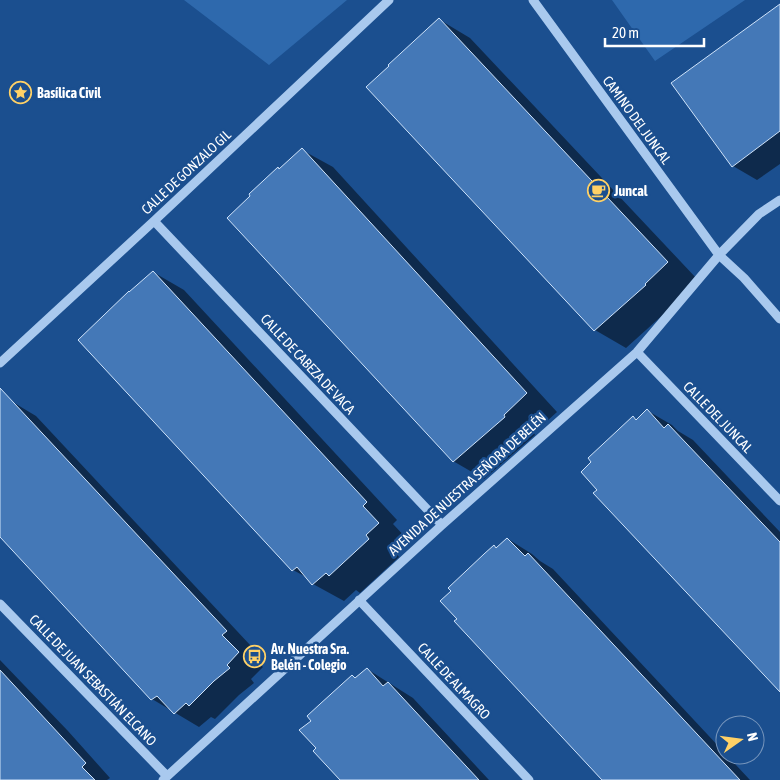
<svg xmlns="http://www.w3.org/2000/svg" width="780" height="780" font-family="'Asap Condensed',sans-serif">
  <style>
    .green { fill: #2e69ad }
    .shadow { fill: #0007 }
    .building { fill: #4478b7; stroke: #cfe3fa }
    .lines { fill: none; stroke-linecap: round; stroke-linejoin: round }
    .minor { stroke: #a9c9ee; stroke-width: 9 }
    .labels { text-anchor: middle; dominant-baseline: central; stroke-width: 5; stroke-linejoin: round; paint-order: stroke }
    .poi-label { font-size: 14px; font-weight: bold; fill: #fff; stroke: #1b4f8f; text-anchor: start }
    .street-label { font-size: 14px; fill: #fff; stroke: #1b4f8f }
  </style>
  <rect width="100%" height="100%" fill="#1b4f8f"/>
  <path class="green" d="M 184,0 L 347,0 L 269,65 Z
    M 612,0 L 745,0 L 655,61 Z"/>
  <path class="shadow" d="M 780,5 L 780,164 L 757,180 L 733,166 Z
    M 440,20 L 470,38 L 698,280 L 676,303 L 626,348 L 595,330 L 368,87 Z
    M 302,150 L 333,167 L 557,412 L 534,433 L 535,435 L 484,479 L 453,461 L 280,170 Z
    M 153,272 L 184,290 L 397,520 L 393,524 L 409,541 L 396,553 L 399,557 L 360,593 L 356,590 L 344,601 L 313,584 L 308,578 L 293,570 Z
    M 11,401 L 36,416 L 251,646 L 246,650 L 263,667 L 251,679 L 254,683 L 239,695 L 215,719 L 211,717 L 199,727 L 152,699 L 0,536 L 0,411 Z
    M 648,411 L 672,425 L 678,431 L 693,440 L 780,532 L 780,691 L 599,490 L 633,417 L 638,420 Z
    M 508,539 L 532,554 L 540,561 L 553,569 L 750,780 L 604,780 L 494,546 L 498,548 Z
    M 0,660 L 68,731 L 110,778 L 107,780 L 0,780 Z
    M 367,669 L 413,698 L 489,780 L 342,780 L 317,748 L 312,721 L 352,676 L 357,679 Z"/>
  <path class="building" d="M 780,4 L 780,131 L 732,167 L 671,83 Z
    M 439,18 L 668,262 L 645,284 L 646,285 L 594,331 L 366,87 L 389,66 L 388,65 Z
    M 302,148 L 527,393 L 504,415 L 505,417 L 453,462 L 227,218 L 250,196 L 249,194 L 278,167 L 279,169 Z
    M 153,271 L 367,502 L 363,506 L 379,523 L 366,535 L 369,539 L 329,576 L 326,573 L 312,585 L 297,567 L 292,571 L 78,340 L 129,291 L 129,292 Z
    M 0,388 L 227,631 L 222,635 L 239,652 L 227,665 L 230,668 L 214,681 L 189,706 L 186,703 L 174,714 L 157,696 L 151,700 L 0,537 Z
    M 647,409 L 664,428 L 668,424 L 780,542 L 780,692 L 593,493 L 597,490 L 581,472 L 591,462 L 588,458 L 633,416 L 636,420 Z
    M 507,538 L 525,556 L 528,553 L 740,780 L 602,780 L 454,621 L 457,619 L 440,601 L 451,591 L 448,588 L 484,554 L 494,545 L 496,548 Z
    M 367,668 L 383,686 L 388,682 L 479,780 L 340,780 L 313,751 L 316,748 L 299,730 L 311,721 L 307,716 L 320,704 L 352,675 L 355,678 Z
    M 0,670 L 86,763 L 82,767 L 95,780 L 0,780 Z"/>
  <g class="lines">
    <path class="minor" d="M 533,0 L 719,255 L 744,278 L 780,319
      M 154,221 L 442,525
      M 637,352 L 780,501
      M 0,363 L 154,221 L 389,0
      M 359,600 L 529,780
      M 0,604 L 167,776
      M 163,780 L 442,525 L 637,352 L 719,255 L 759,214 L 780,200"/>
  </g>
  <defs>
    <symbol id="sight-ring" viewBox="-11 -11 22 22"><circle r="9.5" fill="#1b4f8f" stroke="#ffd166" stroke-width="1.5"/><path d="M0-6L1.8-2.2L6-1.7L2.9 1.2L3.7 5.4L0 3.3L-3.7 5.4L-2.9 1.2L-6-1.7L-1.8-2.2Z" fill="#ffd166"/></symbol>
    <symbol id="cafe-ring" viewBox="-11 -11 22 22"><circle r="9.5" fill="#1b4f8f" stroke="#ffd166" stroke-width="1.5"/><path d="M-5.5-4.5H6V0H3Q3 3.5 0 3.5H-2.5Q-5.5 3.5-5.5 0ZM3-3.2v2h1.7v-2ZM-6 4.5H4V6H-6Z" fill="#ffd166"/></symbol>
    <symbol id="bus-ring" viewBox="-11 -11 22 22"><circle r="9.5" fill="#1b4f8f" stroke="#ffd166" stroke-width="1.5"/><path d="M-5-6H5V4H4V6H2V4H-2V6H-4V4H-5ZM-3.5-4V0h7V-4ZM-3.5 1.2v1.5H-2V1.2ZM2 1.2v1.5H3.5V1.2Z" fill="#ffd166"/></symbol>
  </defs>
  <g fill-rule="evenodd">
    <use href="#sight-ring" x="8" y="80" width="25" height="25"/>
    <use href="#cafe-ring" x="586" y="178" width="25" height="25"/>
    <use href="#bus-ring" x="242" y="644" width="25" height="25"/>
  </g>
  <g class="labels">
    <g class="poi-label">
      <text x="37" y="93">Basílica Civil</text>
      <text x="614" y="191">Juncal</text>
      <text x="271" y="649">Av. Nuestra Sra.<tspan x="271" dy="16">Belén - Colegio</tspan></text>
    </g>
    <g class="street-label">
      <text transform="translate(637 120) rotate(54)">CAMINO DEL JUNCAL</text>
      <text transform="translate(186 172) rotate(-43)">CALLE DE GONZALO GIL</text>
      <text transform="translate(308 364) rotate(47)">CALLE DE CABEZA DE VACA</text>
      <text transform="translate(718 417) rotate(46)">CALLE DEL JUNCAL</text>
      <text transform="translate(467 484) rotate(-42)">AVENIDA DE NUESTRA SEÑORA DE BELÉN</text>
      <text transform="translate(93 680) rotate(46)">CALLE DE JUAN SEBASTIÁN ELCANO</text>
      <text transform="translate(454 681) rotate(47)">CALLE DE ALMAGRO</text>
    </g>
  </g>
  <g transform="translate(740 740) rotate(76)"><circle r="24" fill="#1b4f8f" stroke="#7695bc"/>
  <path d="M0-4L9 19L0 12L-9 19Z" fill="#ffd166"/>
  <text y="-8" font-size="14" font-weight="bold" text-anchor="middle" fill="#ffffff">N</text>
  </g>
  <path d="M605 38v8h99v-8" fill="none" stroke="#ffffff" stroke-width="2.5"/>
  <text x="612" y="38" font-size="15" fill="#ffffff" stroke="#1b4f8f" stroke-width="4" paint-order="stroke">20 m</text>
</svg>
